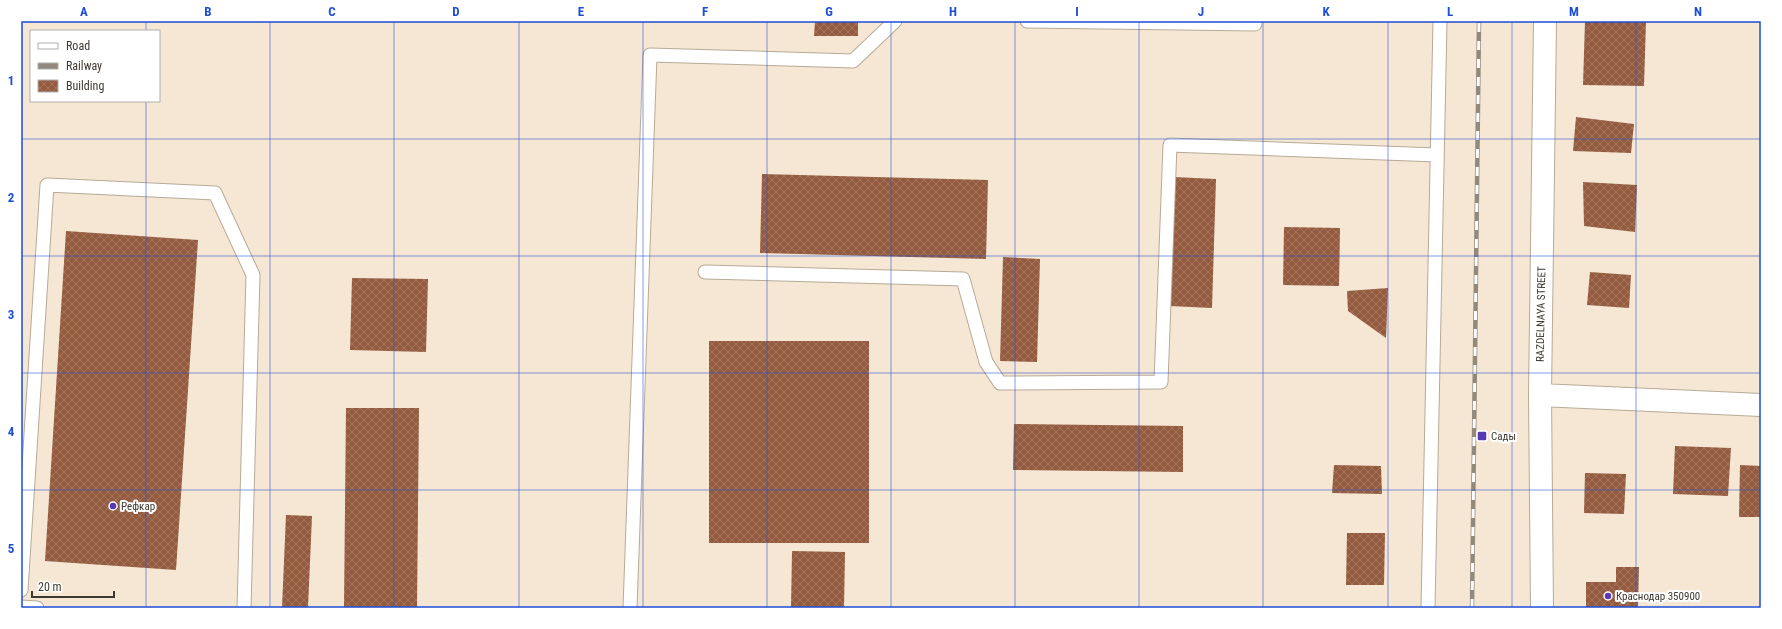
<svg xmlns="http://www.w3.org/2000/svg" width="1782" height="629" font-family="'Roboto Condensed',sans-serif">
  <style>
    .building { fill: url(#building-cross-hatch) }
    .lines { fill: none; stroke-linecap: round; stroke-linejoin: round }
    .lane-casing { stroke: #b7aa97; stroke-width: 15 }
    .street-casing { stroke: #b7aa97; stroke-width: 24 }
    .lane { stroke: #fff; stroke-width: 13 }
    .street { stroke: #fff; stroke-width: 22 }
    .rail-casing { stroke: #92887b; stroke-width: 4.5 }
    .rail { stroke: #fff; stroke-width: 3; stroke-dasharray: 9; stroke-linecap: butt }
    .grid { fill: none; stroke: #1d4ed8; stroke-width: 1; stroke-opacity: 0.55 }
    .poi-dot { fill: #563ab2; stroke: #fff; stroke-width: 1.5 }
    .labels { text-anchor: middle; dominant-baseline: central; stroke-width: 4; stroke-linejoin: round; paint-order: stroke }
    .street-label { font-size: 11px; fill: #3d3830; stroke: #fff }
    .poi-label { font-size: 11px; fill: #3d3830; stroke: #fff; text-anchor: start }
    .neatline { fill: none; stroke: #1d4ed8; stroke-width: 1.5 }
    .grid-label { font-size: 13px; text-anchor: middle; font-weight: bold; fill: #1d4ed8 }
  </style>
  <defs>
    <pattern id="building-cross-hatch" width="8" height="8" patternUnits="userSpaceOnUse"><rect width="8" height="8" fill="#955b3e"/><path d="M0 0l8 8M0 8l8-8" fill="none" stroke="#a1755f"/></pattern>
  </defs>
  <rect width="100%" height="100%" fill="#f5e7d3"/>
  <path class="building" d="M 815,21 L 858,21 L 858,36 L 814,36 Z
    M 1585,21 L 1646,21 L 1644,86 L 1583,85 Z
    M 1576,117 L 1634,124 L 1631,153 L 1573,151 Z
    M 762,174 L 988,180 L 986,259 L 760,253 Z
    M 1174,177 L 1216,179 L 1212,308 L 1169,306 Z
    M 1583,182 L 1637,185 L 1635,232 L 1584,226 Z
    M 1284,227 L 1340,228 L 1339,286 L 1283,285 Z
    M 66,231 L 198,240 L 176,570 L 45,561 Z
    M 1003,257 L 1040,259 L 1037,362 L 1000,361 Z
    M 1590,272 L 1631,275 L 1629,308 L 1587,305 Z
    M 352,278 L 428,279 L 426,352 L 350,350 Z
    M 1388,288 L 1386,338 L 1348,311 L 1347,291 Z
    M 709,341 L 869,341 L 869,543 L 709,543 Z
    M 346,408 L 419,408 L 417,608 L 344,608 Z
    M 1014,424 L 1183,426 L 1183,472 L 1013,470 Z
    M 1675,446 L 1731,448 L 1728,496 L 1673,494 Z
    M 1334,465 L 1381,466 L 1382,494 L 1332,493 Z
    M 1740,465 L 1761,466 L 1761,517 L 1739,517 Z
    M 1585,473 L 1626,474 L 1624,514 L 1584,513 Z
    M 286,515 L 312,516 L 308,608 L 282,608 Z
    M 1347,533 L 1385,533 L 1384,585 L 1346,585 Z
    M 792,551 L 845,552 L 844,608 L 791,608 Z
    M 1616,567 L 1639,567 L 1638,608 L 1586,608 L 1586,582 L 1616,582 Z"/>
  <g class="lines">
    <defs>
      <path id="lane" d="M 1027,21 L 1255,24
        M 705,272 L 963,279 L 986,362 L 1000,383 L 1161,382 L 1170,145 L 1437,155
        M 21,590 L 47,185 L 215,193 L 253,275 L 244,608
        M 21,607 L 37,608
        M 630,608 L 650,55 L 853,61 L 895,21
        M 1428,608 L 1440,21"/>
      <path id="street" d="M 1540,395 L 1761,405
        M 1542,608 L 1540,395 L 1545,21"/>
    </defs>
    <use href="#lane" class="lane-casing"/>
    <use href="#street" class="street-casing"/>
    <use href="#lane" class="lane"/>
    <use href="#street" class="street"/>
    <defs>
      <path id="rail" d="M 1472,608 L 1479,21"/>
    </defs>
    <use href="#rail" class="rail-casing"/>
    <use href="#rail" class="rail"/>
  </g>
  <path class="grid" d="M 146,21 L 146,31M 270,21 L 270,608M 394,21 L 394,608M 519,21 L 519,608M 643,21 L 643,608M 767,21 L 767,608M 891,21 L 891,608M 1015,21 L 1015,608M 1139,21 L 1139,608M 1263,21 L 1263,608M 1388,21 L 1388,608M 1512,21 L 1512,608M 1636,21 L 1636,608M 146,101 L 146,608M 21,139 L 1761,139M 21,256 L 1761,256M 21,373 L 1761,373M 21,490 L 1761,490"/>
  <g class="poi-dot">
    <rect x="1477" y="431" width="10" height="10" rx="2"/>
    <circle cx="113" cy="506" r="4"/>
    <circle cx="1608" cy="596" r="4"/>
  </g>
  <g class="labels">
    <g class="street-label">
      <text transform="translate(1541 314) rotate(-89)">RAZDELNAYA STREET</text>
    </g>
    <g class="poi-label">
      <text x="1491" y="436">Сады</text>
      <text x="121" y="506">Рефкар</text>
      <text x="1616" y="596">Краснодар 350900</text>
    </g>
  </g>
  <rect width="1782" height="629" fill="none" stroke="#ffffff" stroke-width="44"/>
  <rect x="30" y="30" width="130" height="72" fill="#ffffff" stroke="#b1afac"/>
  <rect x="38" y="43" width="20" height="6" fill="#ffffff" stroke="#b1afac"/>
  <text x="66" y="50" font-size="12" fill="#3d3830">Road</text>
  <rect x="38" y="63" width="20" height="6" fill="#92887b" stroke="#b1afac"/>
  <text x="66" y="70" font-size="12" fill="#3d3830">Railway</text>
  <rect x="38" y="80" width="20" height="12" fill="url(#building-cross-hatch)" stroke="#b1afac"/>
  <text x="66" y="90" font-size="12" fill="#3d3830">Building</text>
  <path d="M32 591v6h82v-6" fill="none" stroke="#3d3830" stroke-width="2"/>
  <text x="38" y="591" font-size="12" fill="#3d3830" stroke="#ffffff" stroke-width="3" paint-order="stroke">20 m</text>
  <rect x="22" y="22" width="1738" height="585" class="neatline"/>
  <g class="grid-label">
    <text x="84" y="16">A</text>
    <text x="208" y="16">B</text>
    <text x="332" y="16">C</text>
    <text x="456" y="16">D</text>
    <text x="581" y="16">E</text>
    <text x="705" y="16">F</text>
    <text x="829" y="16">G</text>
    <text x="953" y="16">H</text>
    <text x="1077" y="16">I</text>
    <text x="1201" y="16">J</text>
    <text x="1326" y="16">K</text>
    <text x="1450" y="16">L</text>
    <text x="1574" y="16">M</text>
    <text x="1698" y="16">N</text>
    <text x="11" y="85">1</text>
    <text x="11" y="202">2</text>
    <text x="11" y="319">3</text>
    <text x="11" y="436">4</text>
    <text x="11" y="553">5</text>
  </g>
</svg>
